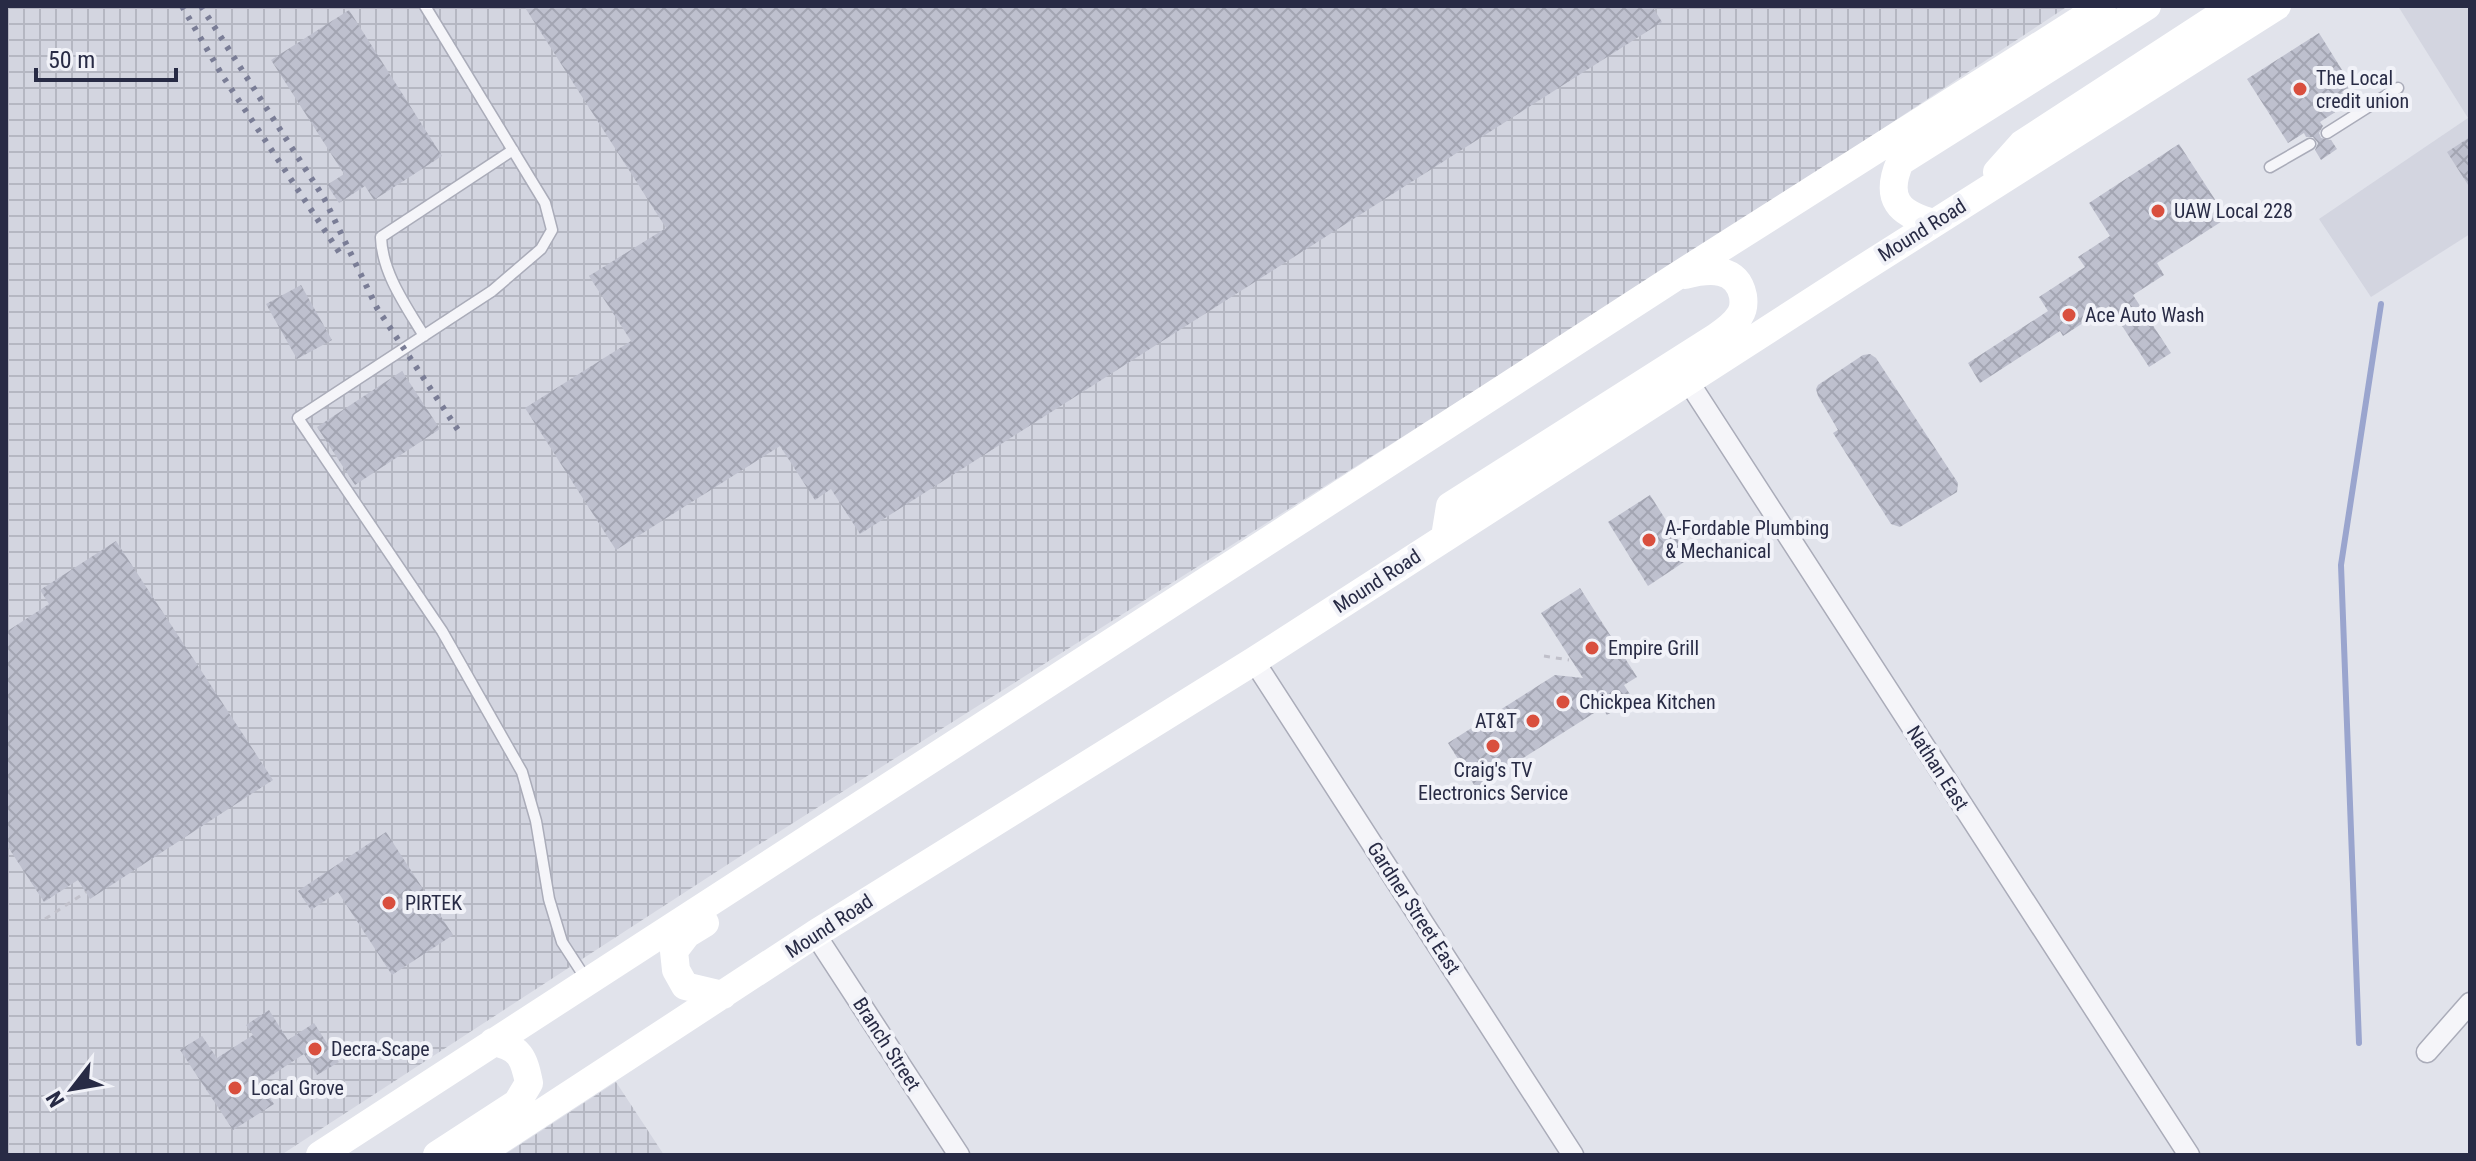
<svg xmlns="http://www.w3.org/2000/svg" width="2476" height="1161" font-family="'Roboto Condensed',sans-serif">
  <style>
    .built { fill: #d3d5e0 }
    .industrial { fill: url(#industrial-grid) }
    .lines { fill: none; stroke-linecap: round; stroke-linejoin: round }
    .stream { stroke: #9aa5ce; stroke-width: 6 }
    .building { fill: url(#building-cross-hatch) }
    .service-casing { stroke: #aaacb9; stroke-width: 13 }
    .minor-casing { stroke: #aaacb9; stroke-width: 23 }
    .path { stroke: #c0c0ca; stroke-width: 3; stroke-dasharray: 6 6; stroke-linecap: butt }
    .service { stroke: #f5f5f9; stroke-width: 10 }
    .minor { stroke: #f5f5f9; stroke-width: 20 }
    .secondary { stroke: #fff; stroke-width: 28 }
    .rail { stroke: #7a7d96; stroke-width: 6; stroke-dasharray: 4 8; stroke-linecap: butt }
    .poi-dot { fill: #d94f3e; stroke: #f1f2f8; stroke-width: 3 }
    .labels { text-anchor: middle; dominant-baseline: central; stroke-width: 8; stroke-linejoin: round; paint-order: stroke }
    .poi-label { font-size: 20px; fill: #282b45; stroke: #f1f2f8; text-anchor: start }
    .street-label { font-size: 20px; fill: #282b45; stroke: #f1f2f8 }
  </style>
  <defs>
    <pattern id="industrial-grid" width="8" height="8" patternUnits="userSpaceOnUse" patternTransform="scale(2)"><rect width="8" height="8" fill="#d3d5e0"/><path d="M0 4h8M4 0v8" fill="none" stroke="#b5b7c2"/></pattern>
    <pattern id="building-cross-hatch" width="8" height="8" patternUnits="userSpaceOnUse" patternTransform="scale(2)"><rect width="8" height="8" fill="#bec0ce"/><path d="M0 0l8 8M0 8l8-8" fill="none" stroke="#a3a5b2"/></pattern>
  </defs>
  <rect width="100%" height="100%" fill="#e1e3eb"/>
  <path class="built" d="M 2398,6 L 2470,6 L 2470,234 L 2371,297 L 2319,219 L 2468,118 Z"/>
  <path class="industrial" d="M 6,6 L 2068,6 L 1751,216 L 733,861 L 281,1155 L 6,1155 Z
    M 616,1082 L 664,1155 L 504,1155 Z"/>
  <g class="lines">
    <path class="stream" d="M 2359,1043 L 2341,565 L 2381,304"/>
  </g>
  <path class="building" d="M 524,6 L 1652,6 L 1662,22 L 860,534 L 831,489 L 815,500 L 780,446 L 616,550 L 525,408 L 631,341 L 589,276 L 666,228 Z
    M 349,10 L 442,156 L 374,200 L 365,186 L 339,203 L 327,185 L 344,174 L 271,60 Z
    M 2319,33 L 2352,86 L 2342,92 L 2349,103 L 2320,122 L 2323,126 L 2319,133 L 2321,138 L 2331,140 L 2337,149 L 2321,160 L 2315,150 L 2318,143 L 2313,137 L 2306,137 L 2304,133 L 2288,143 L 2247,79 Z
    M 2470,137 L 2470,188 L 2447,152 Z
    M 2179,144 L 2227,218 L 2157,263 L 2164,275 L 2133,295 L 2171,353 L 2149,367 L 2109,306 L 2063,336 L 2060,331 L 1980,383 L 1968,363 L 2048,311 L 2039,297 L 2085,267 L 2078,257 L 2110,236 L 2089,203 Z
    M 301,285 L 332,340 L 297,359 L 266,304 Z
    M 1870,354 L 1876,358 L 1958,483 L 1957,492 L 1900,527 L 1891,524 L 1833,433 L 1838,430 L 1818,396 L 1816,389 L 1818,385 L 1863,355 Z
    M 402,371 L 440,429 L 355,485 L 317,427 Z
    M 1650,495 L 1690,558 L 1648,586 L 1608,522 Z
    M 116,541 L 273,780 L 90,899 L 78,880 L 44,902 L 6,844 L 6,632 L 49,604 L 40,590 Z
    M 1580,588 L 1637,677 L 1624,685 L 1633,699 L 1607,715 L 1602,708 L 1476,788 L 1448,743 L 1555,675 L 1583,678 L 1541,613 Z
    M 386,832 L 453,935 L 392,975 L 338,892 L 311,910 L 298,891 Z
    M 269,1010 L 288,1040 L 314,1023 L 339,1062 L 317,1075 L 304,1054 L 260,1083 L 274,1104 L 233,1130 L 180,1050 L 202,1036 L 217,1058 L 253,1035 L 246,1025 Z"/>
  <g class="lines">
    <defs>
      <path id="service" d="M 425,6 L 545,203 L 552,230 L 541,249 L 492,291 L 298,418 L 442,631 L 522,772 L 536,821 L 549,899 L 562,942 L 586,979
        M 2327,133 L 2398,88
        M 2270,167 L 2310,144
        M 424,336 C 406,306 382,273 381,237 L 513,150"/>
      <path id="minor" d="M 1688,381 L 2189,1155
        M 1254,661 L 1573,1155
        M 815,934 L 959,1155
        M 2427,1052 L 2470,1003"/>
    </defs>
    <use href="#service" class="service-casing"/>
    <use href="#minor" class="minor-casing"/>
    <path class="path" d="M 1544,656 L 1569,660
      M 45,919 L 86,892"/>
    <use href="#service" class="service"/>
    <use href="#minor" class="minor"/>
    <path class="secondary" d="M 1997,172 L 2022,144 L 2234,6
      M 1934,223 C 1899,214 1884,199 1900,162 L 2147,6
      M 1445,537 L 1450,506 L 1716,337 C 1725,331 1734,325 1740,315 C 1744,309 1744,303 1743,296 C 1737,266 1708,269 1685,275
      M 705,923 L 687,934 L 674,951 L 676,970 L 685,986 L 723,995
      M 320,1155 L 1677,276 L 2102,6
      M 437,1155 L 517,1103 L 529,1083 C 524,1058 520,1047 493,1042
      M 477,1155 L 815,934 L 1254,661 L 1851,276 L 2277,6"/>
    <path class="rail" d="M 182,6 L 222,75 L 343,258
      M 201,6 L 324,198 L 377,308 L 458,430"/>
  </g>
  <g class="poi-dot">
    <circle cx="2300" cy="89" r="8"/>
    <circle cx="2158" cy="211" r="8"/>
    <circle cx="2069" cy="315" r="8"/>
    <circle cx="1649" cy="540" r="8"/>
    <circle cx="1592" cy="648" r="8"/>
    <circle cx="1563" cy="702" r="8"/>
    <circle cx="1533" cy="721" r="8"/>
    <circle cx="1493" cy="746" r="8"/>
    <circle cx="389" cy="903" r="8"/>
    <circle cx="315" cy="1049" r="8"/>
    <circle cx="235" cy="1088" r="8"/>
  </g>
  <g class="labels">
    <g class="poi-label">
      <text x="2316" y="78">The Local<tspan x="2316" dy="23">credit union</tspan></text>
      <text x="2174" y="211">UAW Local 228</text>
      <text x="2085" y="315">Ace Auto Wash</text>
      <text x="1665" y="528">A-Fordable Plumbing<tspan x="1665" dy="23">&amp; Mechanical</tspan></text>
      <text x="1608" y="648">Empire Grill</text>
      <text x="1579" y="702">Chickpea Kitchen</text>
      <text x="1517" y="721" text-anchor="end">AT&amp;T</text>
      <text x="1493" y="770" text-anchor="middle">Craig's TV<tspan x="1493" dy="23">Electronics Service</tspan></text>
      <text x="405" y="903">PIRTEK</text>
      <text x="331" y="1049">Decra-Scape</text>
      <text x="251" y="1088">Local Grove</text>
    </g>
    <g class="street-label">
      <text transform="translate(1922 230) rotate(-32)">Mound Road</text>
      <text transform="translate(1377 581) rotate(-33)">Mound Road</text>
      <text transform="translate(1938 768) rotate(57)">Nathan East</text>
      <text transform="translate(1414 908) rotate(57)">Gardner Street East</text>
      <text transform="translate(829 926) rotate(-33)">Mound Road</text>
      <text transform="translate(887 1044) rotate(57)">Branch Street</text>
    </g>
  </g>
  <rect width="2476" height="1161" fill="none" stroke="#282b45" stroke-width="16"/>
  <g transform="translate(72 1089) rotate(239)" stroke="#f1f2f8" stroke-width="6" paint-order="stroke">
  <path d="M0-6L14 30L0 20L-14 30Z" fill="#282b45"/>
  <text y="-12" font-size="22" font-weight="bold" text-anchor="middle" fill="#282b45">N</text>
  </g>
  <path d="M36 68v12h140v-12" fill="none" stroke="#282b45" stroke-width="4"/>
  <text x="48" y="68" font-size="24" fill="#282b45" stroke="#f1f2f8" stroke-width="6" paint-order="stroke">50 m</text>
</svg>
